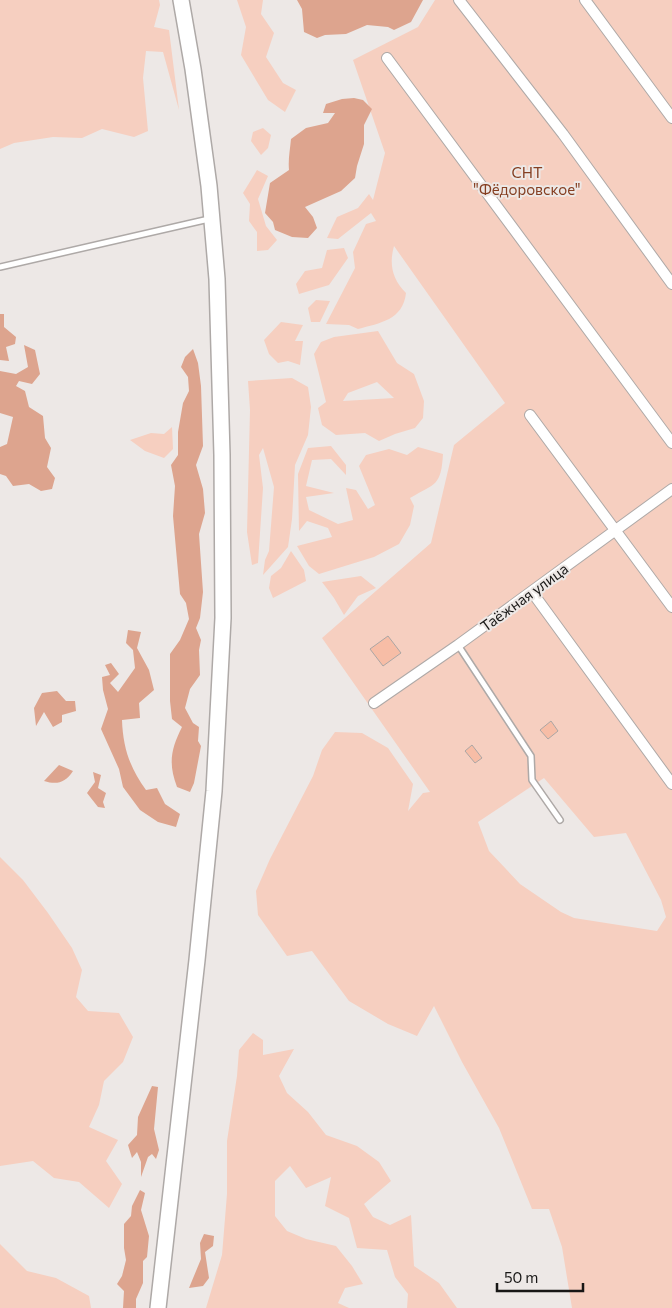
<svg xmlns="http://www.w3.org/2000/svg" width="672" height="1308" font-family="Commissioner,sans-serif">
  <style>
    .green { fill: #f6cfc0; fill-rule: evenodd }
    .water { fill: #dda48e }
    .building { fill: #f7bda6; stroke: #aba6a4 }
    .lines { fill: none; stroke-linecap: round; stroke-linejoin: round }
    .service-casing { stroke: #aea9a7; stroke-width: 8 }
    .minor-casing { stroke: #aea9a7; stroke-width: 12 }
    .secondary-casing { stroke: #aea9a7; stroke-width: 18 }
    .service { stroke: #fff; stroke-width: 5 }
    .minor { stroke: #fff; stroke-width: 10 }
    .secondary { stroke: #fff; stroke-width: 15 }
    .labels { text-anchor: middle; dominant-baseline: central; stroke-width: 4; stroke-linejoin: round; paint-order: stroke }
    .park-label { font-size: 15px; fill: #853f22; stroke: #ede8e6 }
    .street-label { font-size: 15px; fill: #181716; stroke: #ede8e6 }
  </style>
  <rect width="100%" height="100%" fill="#ede8e6"/>
  <path class="green" d="M 0,0 L 159,0 L 160,5 L 154,27 L 169,30 L 179,110 L 163,52 L 146,51 L 143,78 L 148,131 L 134,137 L 102,129 L 82,138 L 53,137 L 14,143 L 0,149 Z
    M 237,0 L 263,0 L 261,14 L 274,33 L 266,57 L 283,83 L 296,90 L 285,112 L 268,100 L 241,55 L 246,27 Z
    M 435,0 L 672,0 L 672,1308 L 572,1308 L 562,1247 L 549,1209 L 532,1209 L 499,1128 L 462,1062 L 434,1006 L 417,1036 L 388,1024 L 349,1001 L 312,951 L 287,956 L 258,915 L 256,891 L 270,859 L 313,776 L 322,750 L 335,732 L 362,733 L 388,748 L 413,784 L 408,811 L 423,793 L 430,792 L 322,638 L 431,543 L 454,445 L 505,403 L 394,246 C 389,264 392,279 406,293 C 403,320 380,323 358,329 L 349,325 L 326,324 L 355,268 L 353,252 L 366,224 L 376,221 L 371,213 L 338,239 L 327,238 L 337,217 L 358,208 L 369,194 L 373,200 L 385,153 L 353,60 L 418,27 ZM 544,778 L 594,837 L 626,833 L 661,900 L 666,917 L 657,931 L 574,918 L 561,912 L 520,884 L 489,851 L 478,822 Z
    M 263,128 L 271,135 L 268,148 L 261,155 L 251,141 L 253,132 Z
    M 257,170 L 268,176 L 258,199 L 266,226 L 277,240 L 268,250 L 257,251 L 257,232 L 249,221 L 250,204 L 243,193 Z
    M 344,248 L 348,258 L 329,285 L 299,294 L 296,284 L 305,271 L 322,268 L 327,250 Z
    M 316,300 L 330,301 L 320,322 L 311,322 L 308,308 Z
    M 281,322 L 303,325 L 295,341 L 303,341 L 300,365 L 288,361 L 278,363 L 269,354 L 264,340 Z
    M 378,331 L 397,363 L 414,374 L 424,401 L 423,418 L 415,428 L 395,434 L 379,441 L 365,433 L 336,435 L 322,425 L 318,408 L 326,402 L 314,354 L 321,342 L 334,337 ZM 377,382 L 394,398 L 343,401 L 348,393 Z
    M 292,378 L 308,387 L 311,407 L 308,435 L 295,465 L 292,519 L 288,547 L 263,575 L 265,560 L 269,551 L 274,487 L 263,448 L 259,455 L 263,488 L 258,563 L 252,565 L 247,532 L 250,410 L 248,381 Z
    M 172,427 L 173,449 L 164,458 L 145,451 L 130,440 L 151,433 L 164,434 Z
    M 331,446 L 346,465 L 346,475 L 331,459 L 312,460 L 306,486 L 334,493 L 306,497 L 309,510 L 338,524 L 353,520 L 346,488 L 356,490 L 368,509 L 375,505 L 359,466 L 366,455 L 389,449 L 407,455 L 418,447 L 443,454 C 441,486 436,483 410,498 L 414,506 L 410,525 L 399,544 L 374,557 L 319,574 L 309,566 L 297,546 L 332,537 L 328,528 L 307,521 L 299,531 L 298,474 L 308,448 Z
    M 291,551 L 304,570 L 306,581 L 273,598 L 269,588 L 271,576 L 281,568 Z
    M 361,576 L 376,588 L 358,596 L 344,615 L 334,598 L 322,582 Z
    M 0,857 L 23,880 L 48,913 L 72,948 L 82,970 L 76,997 L 88,1011 L 119,1013 L 133,1037 L 123,1062 L 104,1081 L 99,1105 L 89,1127 L 118,1140 L 106,1161 L 122,1184 L 109,1208 L 79,1182 L 54,1178 L 33,1161 L 0,1166 Z
    M 253,1033 L 263,1040 L 263,1055 L 294,1049 L 279,1076 L 287,1093 L 308,1112 L 326,1135 L 357,1146 L 379,1162 L 391,1181 L 364,1204 L 373,1217 L 390,1225 L 411,1215 L 414,1266 L 439,1283 L 457,1308 L 407,1308 L 408,1294 L 395,1277 L 387,1250 L 357,1248 L 349,1218 L 325,1206 L 331,1177 L 306,1188 L 290,1166 L 275,1181 L 275,1216 L 287,1231 L 306,1239 L 336,1246 L 352,1266 L 363,1284 L 345,1288 L 338,1303 L 349,1308 L 206,1308 L 222,1255 L 227,1194 L 227,1141 L 237,1076 L 239,1050 Z
    M 0,1244 L 27,1271 L 56,1278 L 89,1296 L 91,1308 L 0,1308 Z"/>
  <path class="water" d="M 297,0 L 423,0 L 411,22 L 394,30 L 388,27 L 367,25 L 346,34 L 325,35 L 317,38 L 304,32 L 302,9 Z
    M 354,98 L 363,100 L 372,109 L 364,125 L 364,144 L 357,166 L 355,178 L 341,191 L 305,207 L 313,217 L 317,228 L 308,238 L 292,237 L 275,230 L 273,222 L 265,213 L 270,183 L 289,170 C 288,159 290,150 291,139 L 306,128 L 328,123 L 335,113 L 323,113 L 326,104 L 342,99 Z
    M 0,314 L 4,314 L 4,327 L 16,337 L 15,344 L 6,347 L 9,361 L 0,360 Z
    M 24,345 L 35,350 L 40,374 L 32,384 L 19,381 L 16,386 L 25,391 L 29,407 L 43,416 L 45,438 L 51,448 L 47,467 L 55,478 L 52,489 L 41,491 L 29,484 L 13,486 L 6,476 L 0,474 L 0,447 L 7,444 L 13,417 L 0,413 L 0,371 L 16,374 L 28,367 Z
    M 193,349 L 198,363 L 201,386 L 203,446 L 196,465 L 203,489 L 205,513 L 199,534 L 203,592 L 200,618 L 196,628 L 201,640 L 199,650 L 200,675 L 190,689 L 185,708 L 193,723 L 199,727 L 198,741 L 201,746 L 194,783 L 190,792 L 177,787 C 168,763 171,749 182,727 L 172,719 L 170,701 L 170,654 L 180,640 L 189,619 L 186,603 L 180,594 L 173,516 L 175,486 L 171,465 L 178,455 L 178,432 L 183,403 L 189,391 L 188,377 L 181,367 L 185,357 Z
    M 128,630 L 141,632 L 137,648 L 149,670 L 154,690 L 139,703 L 140,718 L 122,720 C 123,748 130,768 146,790 L 157,788 L 165,804 L 180,814 L 176,827 L 158,822 L 140,810 L 123,787 L 119,769 L 101,729 L 108,709 L 103,690 L 102,677 L 110,675 L 105,665 L 111,663 L 119,674 L 110,683 L 118,692 L 135,668 L 133,650 L 126,643 Z
    M 57,691 L 66,701 L 75,701 L 76,711 L 62,715 L 62,722 L 53,727 L 44,712 L 36,726 L 34,708 L 42,693 Z
    M 59,765 L 73,771 C 65,783 57,785 44,781 Z
    M 93,772 L 101,775 L 98,788 L 106,793 L 103,802 L 105,808 L 98,807 L 87,793 L 95,782 Z
    M 152,1086 L 158,1087 L 154,1129 L 159,1150 L 156,1159 L 152,1154 L 148,1157 L 141,1177 L 141,1162 L 137,1152 L 132,1158 L 128,1145 L 137,1135 L 138,1117 Z
    M 140,1190 L 145,1193 L 141,1210 L 149,1236 L 147,1257 L 143,1261 L 143,1283 L 136,1299 L 136,1308 L 123,1308 L 124,1291 L 117,1284 L 122,1276 L 126,1260 L 124,1248 L 124,1224 L 131,1216 L 132,1206 Z
    M 204,1234 L 214,1236 L 213,1246 L 205,1252 L 209,1278 L 203,1286 L 189,1288 L 201,1259 L 200,1243 Z"/>
  <path class="building" d="M 388,636 L 401,653 L 383,666 L 370,649 Z
    M 551,721 L 558,731 L 548,739 L 540,730 Z
    M 472,745 L 482,758 L 475,763 L 465,751 Z"/>
  <g class="lines">
    <defs>
      <path id="service" d="M 0,267 L 209,219
        M 458,645 L 531,756 L 532,780 L 560,820"/>
      <path id="minor" d="M 459,0 L 563,134 L 672,284
        M 585,0 L 672,118
        M 387,58 L 672,443
        M 530,415 L 672,607
        M 532,592 L 672,784
        M 374,703 L 458,645 L 672,489"/>
      <path id="secondary" d="M 158,1308 L 197,960 L 214,791 L 223,618 L 222,455 L 217,279 L 209,186 L 193,69 L 181,0"/>
    </defs>
    <use href="#service" class="service-casing"/>
    <use href="#minor" class="minor-casing"/>
    <use href="#secondary" class="secondary-casing"/>
    <use href="#service" class="service"/>
    <use href="#minor" class="minor"/>
    <use href="#secondary" class="secondary"/>
  </g>
  <g class="labels">
    <g class="park-label">
      <text x="527" y="172">СНТ<tspan x="527" dy="17">"Фёдоровское"</tspan></text>
    </g>
    <g class="street-label">
      <text transform="translate(524 597) rotate(-36)">Таёжная улица</text>
    </g>
  </g>
  <path d="M497 1283v8h86v-8" fill="none" stroke="#181716" stroke-width="2.5"/>
  <text x="504" y="1283" font-size="15" fill="#181716" stroke="#ede8e6" stroke-width="4" paint-order="stroke">50 m</text>
</svg>
